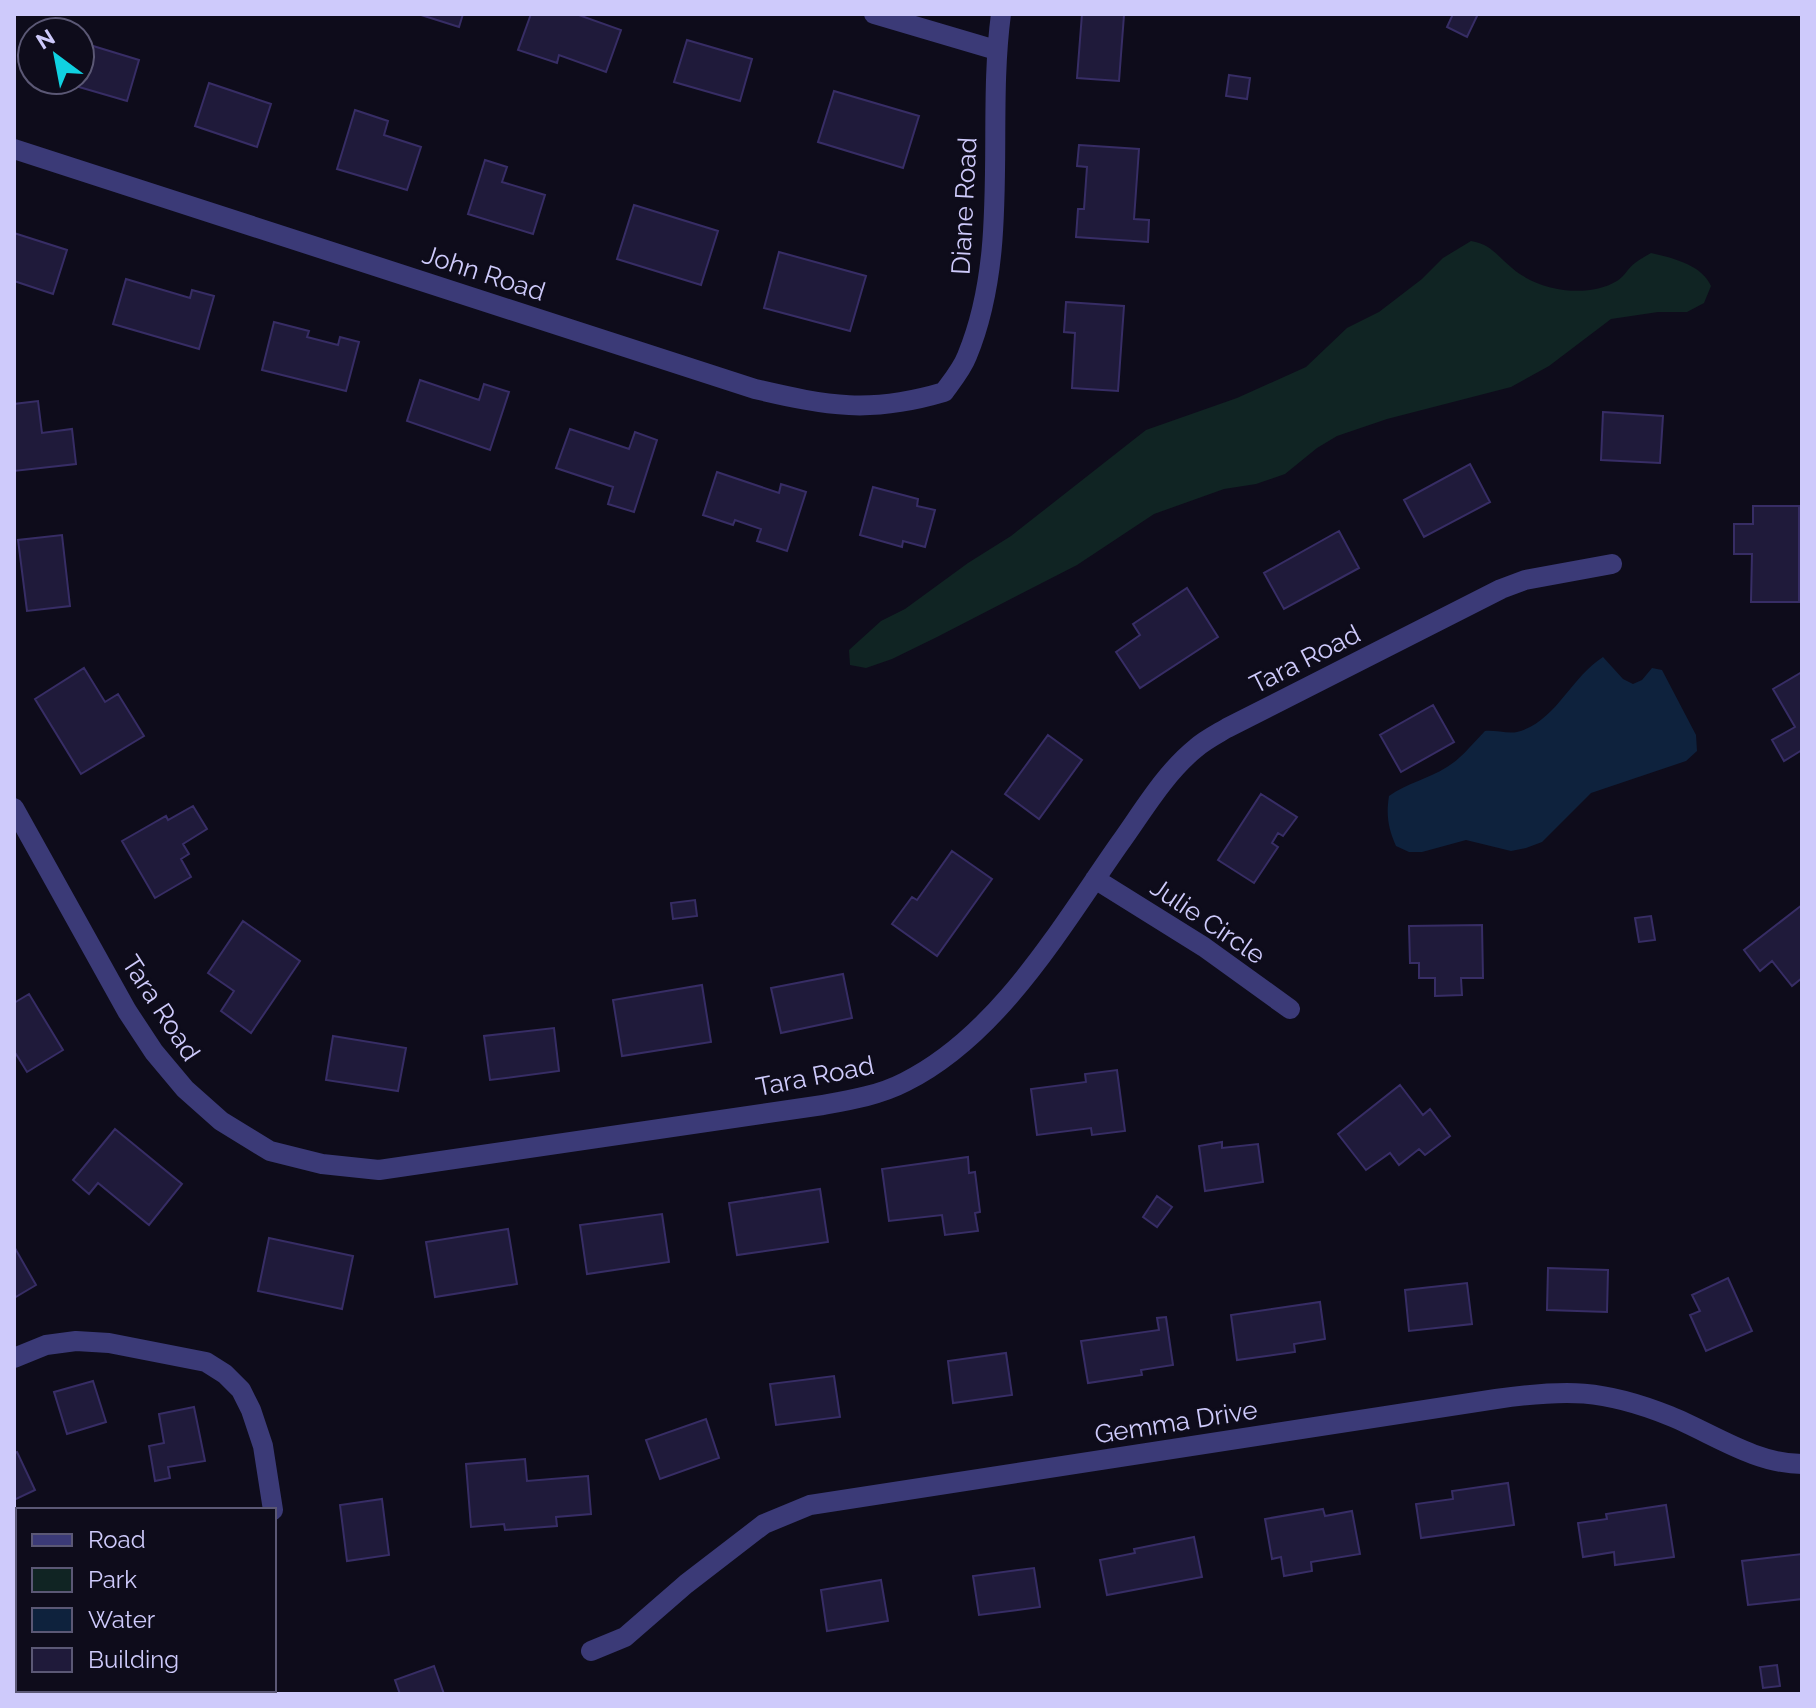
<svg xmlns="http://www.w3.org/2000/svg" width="1816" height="1708" font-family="Raleway,sans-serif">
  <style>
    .green { fill: #102423 }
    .water { fill: #0e223d }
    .building { fill: #1f1a3a; stroke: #372d65; stroke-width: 2 }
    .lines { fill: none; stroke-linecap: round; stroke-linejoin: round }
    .minor { stroke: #3b3a77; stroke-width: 20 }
    .labels { text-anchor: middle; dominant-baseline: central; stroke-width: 6; stroke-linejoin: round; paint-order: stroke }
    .street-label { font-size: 26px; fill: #cecafb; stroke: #0e0c1b }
  </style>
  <rect width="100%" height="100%" fill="#0e0c1b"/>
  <path class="green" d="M 1471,241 C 1491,244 1497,256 1512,268 C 1538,291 1587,299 1617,281 C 1625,276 1628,268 1635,263 C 1640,259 1646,256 1651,253 C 1673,258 1702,265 1711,286 L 1704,303 L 1687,312 L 1658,312 L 1611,319 L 1549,366 L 1511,387 L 1387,419 L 1337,436 L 1317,448 L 1285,474 L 1256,484 L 1224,489 L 1154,514 L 1077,565 L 937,637 L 892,659 L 866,668 L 850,665 L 849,650 L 881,621 L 905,609 L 968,563 L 1011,536 L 1146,430 L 1237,398 L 1306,367 L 1347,328 L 1379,312 L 1422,279 L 1443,258 Z"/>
  <path class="water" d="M 1603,657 L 1623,679 L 1633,684 L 1642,680 L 1652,668 L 1662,670 L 1696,735 L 1697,751 L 1686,761 L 1591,793 L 1542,842 L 1526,848 L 1511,851 L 1466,840 L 1422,852 L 1409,852 L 1396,846 C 1388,828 1386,815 1389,796 C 1407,783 1428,779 1447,767 C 1462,758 1473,743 1485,731 C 1495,730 1508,734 1517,732 C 1556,722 1570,678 1603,657 Z"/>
  <path class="building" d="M 418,14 L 463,14 L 459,27 Z
    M 531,14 L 576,14 L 621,30 L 606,72 L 559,55 L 557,63 L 518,50 Z
    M 1082,14 L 1124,15 L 1119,81 L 1077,78 Z
    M 1453,14 L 1478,14 L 1467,37 L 1447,27 Z
    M 687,40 L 752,59 L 740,101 L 674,82 Z
    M 80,42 L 139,60 L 127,101 L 55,80 L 80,80 Z
    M 1229,75 L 1250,78 L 1247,99 L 1226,96 Z
    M 209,83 L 271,104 L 257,147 L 195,126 Z
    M 834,91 L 919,116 L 903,168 L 818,142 Z
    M 355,110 L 388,121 L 384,135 L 421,147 L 407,190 L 337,169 Z
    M 1079,145 L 1139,149 L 1134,219 L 1149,220 L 1148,242 L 1076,237 L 1078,209 L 1084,209 L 1087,167 L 1077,166 Z
    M 485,160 L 507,167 L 502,182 L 545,195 L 533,234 L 468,214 Z
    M 634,205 L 718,231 L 701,285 L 617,259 Z
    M 14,233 L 67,250 L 53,294 L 14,281 Z
    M 779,252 L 866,276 L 850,331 L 764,308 Z
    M 126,279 L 190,298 L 192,290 L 214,296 L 199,349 L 113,324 Z
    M 1066,302 L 1124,306 L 1118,391 L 1072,388 L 1075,333 L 1064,332 Z
    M 274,322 L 309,331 L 307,337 L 338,345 L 340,337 L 359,342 L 346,391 L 262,370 Z
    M 420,380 L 479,400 L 484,384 L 509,392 L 490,450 L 407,421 Z
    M 38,401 L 42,433 L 72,429 L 76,464 L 14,471 L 14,404 Z
    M 1603,412 L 1663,416 L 1660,463 L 1601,460 Z
    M 570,429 L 629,449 L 635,432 L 657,440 L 634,512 L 608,504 L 613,487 L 556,468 Z
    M 1470,464 L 1490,502 L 1424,537 L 1404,500 Z
    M 717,472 L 779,493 L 781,484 L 806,492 L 787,551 L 757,541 L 761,529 L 735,520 L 733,525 L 703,515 Z
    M 873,487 L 918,499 L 917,506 L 935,510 L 925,547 L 903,541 L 902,547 L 860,535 Z
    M 1753,506 L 1799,506 L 1799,602 L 1751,602 L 1752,554 L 1734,554 L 1734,524 L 1753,524 Z
    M 1339,531 L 1359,568 L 1284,609 L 1264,573 Z
    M 62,535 L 70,606 L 27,611 L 18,540 Z
    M 1187,588 L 1218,637 L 1140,688 L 1116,652 L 1140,635 L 1133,624 Z
    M 84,668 L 105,702 L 118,694 L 144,736 L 81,774 L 35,699 Z
    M 1802,672 L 1802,750 L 1784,761 L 1772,740 L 1795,727 L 1773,689 Z
    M 1433,705 L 1454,742 L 1401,772 L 1380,735 Z
    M 1048,735 L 1082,760 L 1039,819 L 1005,794 Z
    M 1261,794 L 1297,817 L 1283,836 L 1278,833 L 1272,843 L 1278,847 L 1254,883 L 1218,860 Z
    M 193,806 L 207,829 L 183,844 L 189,854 L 181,859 L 191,877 L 155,898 L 122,841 L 166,816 L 168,820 Z
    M 952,851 L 992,879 L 937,956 L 892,924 L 912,897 L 917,900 Z
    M 695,900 L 697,916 L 673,919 L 671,903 Z
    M 1802,905 L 1802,978 L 1792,986 L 1772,961 L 1760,971 L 1744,950 Z
    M 1651,916 L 1655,940 L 1639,942 L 1635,918 Z
    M 243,921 L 300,961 L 251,1033 L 221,1011 L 234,991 L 208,973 Z
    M 1482,925 L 1483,978 L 1461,978 L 1462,995 L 1435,996 L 1435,978 L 1419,978 L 1419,963 L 1410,963 L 1409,926 Z
    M 843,974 L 852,1018 L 781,1033 L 771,988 Z
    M 702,985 L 711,1042 L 622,1056 L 613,1000 Z
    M 29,994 L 63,1050 L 27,1072 L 16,1054 L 14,1055 L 14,1003 Z
    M 554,1028 L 559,1071 L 490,1080 L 484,1036 Z
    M 333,1036 L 406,1048 L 398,1091 L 326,1080 Z
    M 1117,1070 L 1125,1131 L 1092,1135 L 1091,1128 L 1037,1135 L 1031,1089 L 1086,1082 L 1085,1074 Z
    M 1400,1085 L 1423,1115 L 1430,1109 L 1450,1136 L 1425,1155 L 1419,1149 L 1399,1165 L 1390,1153 L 1366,1170 L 1338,1134 Z
    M 115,1129 L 182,1184 L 149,1225 L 98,1183 L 89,1194 L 73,1180 Z
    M 1222,1142 L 1222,1148 L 1258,1144 L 1263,1182 L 1205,1191 L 1199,1146 Z
    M 968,1157 L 969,1173 L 975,1172 L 980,1212 L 975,1213 L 978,1231 L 945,1235 L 942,1215 L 889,1221 L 882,1169 Z
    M 820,1189 L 828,1242 L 737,1255 L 729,1203 Z
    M 1157,1196 L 1172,1207 L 1157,1227 L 1143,1217 Z
    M 662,1214 L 669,1262 L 587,1274 L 580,1225 Z
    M 508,1229 L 517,1284 L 435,1297 L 426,1242 Z
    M 269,1238 L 353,1256 L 342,1309 L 258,1291 Z
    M 16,1250 L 36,1285 L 14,1298 L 14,1252 Z
    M 1548,1268 L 1608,1270 L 1607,1312 L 1547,1310 Z
    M 1728,1278 L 1752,1331 L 1706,1351 L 1690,1315 L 1700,1311 L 1692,1295 Z
    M 1467,1283 L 1472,1324 L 1409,1331 L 1405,1290 Z
    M 1320,1302 L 1325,1339 L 1294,1344 L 1295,1352 L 1237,1360 L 1231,1315 Z
    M 1166,1317 L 1173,1365 L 1141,1370 L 1142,1375 L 1088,1383 L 1081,1341 L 1159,1330 L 1157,1318 Z
    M 1006,1353 L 1012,1395 L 953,1403 L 948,1361 Z
    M 834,1376 L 840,1417 L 776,1425 L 770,1384 Z
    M 93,1381 L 106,1422 L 67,1434 L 54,1392 Z
    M 194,1407 L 205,1461 L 168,1467 L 170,1478 L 155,1481 L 149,1446 L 164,1443 L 159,1414 Z
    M 706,1419 L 719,1458 L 660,1479 L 646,1440 Z
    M 17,1452 L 35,1490 L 14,1500 L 14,1453 Z
    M 525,1459 L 527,1481 L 588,1476 L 591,1514 L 556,1517 L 557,1526 L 505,1530 L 504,1524 L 471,1527 L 466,1464 Z
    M 1508,1483 L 1514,1525 L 1421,1538 L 1416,1504 L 1453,1499 L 1452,1491 Z
    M 382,1499 L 389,1555 L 347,1561 L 340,1505 Z
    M 1666,1505 L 1674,1557 L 1615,1565 L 1614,1552 L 1583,1557 L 1578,1523 L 1607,1519 L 1606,1514 Z
    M 1323,1509 L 1325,1516 L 1352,1511 L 1360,1554 L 1311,1562 L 1312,1571 L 1284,1576 L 1281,1557 L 1272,1559 L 1265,1519 Z
    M 1194,1537 L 1202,1577 L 1107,1595 L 1100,1560 L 1135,1553 L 1134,1549 Z
    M 1802,1554 L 1802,1599 L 1748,1605 L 1742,1561 Z
    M 1034,1568 L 1040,1607 L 979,1615 L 973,1576 Z
    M 881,1580 L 888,1621 L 827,1631 L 821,1590 Z
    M 1777,1665 L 1780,1686 L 1763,1688 L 1760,1667 Z
    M 434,1666 L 444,1694 L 400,1694 L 395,1680 Z"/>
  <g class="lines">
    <path class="minor" d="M 874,14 L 996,50
      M 14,149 L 755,389 C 828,406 870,414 944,392 C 952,381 962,369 967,356 C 1011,250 986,126 1001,14
      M 14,808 L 127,1011 L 154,1052 L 185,1089 L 221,1121 L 270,1151 L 322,1164 L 379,1170 L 823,1105 C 851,1100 880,1095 905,1082 C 999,1035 1061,927 1120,843 C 1143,811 1165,773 1196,748 C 1205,740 1217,734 1227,728 L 1501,589 L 1525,580 L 1612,564
      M 1095,879 L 1204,947 L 1290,1009
      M 14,1358 L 46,1345 L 76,1341 L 109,1343 L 206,1362 L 225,1374 L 241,1390 L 251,1410 L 263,1446 L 273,1510
      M 591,1651 L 625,1637 L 686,1584 L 764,1524 L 810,1505 L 1496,1399 C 1566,1389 1603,1389 1670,1416 C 1712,1433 1755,1464 1802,1464
      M 111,1694 L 122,1690 L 152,1694
      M 219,1694 L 222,1690"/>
  </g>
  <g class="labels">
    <g class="street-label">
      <text transform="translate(964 206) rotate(-87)">Diane Road</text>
      <text transform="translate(484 273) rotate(18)">John Road</text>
      <text transform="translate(1305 659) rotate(-27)">Tara Road</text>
      <text transform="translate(1208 921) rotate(34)">Julie Circle</text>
      <text transform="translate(161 1008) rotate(57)">Tara Road</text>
      <text transform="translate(815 1076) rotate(-11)">Tara Road</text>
      <text transform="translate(1176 1422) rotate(-9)">Gemma Drive</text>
    </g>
  </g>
  <rect width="1816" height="1708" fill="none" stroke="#cecafb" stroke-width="32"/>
  <rect x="16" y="1508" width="260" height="184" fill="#0e0c1b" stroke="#5b5875" stroke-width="2"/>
  <rect x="32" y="1534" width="40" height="12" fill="#3b3a77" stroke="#5b5875" stroke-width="2"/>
  <text x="88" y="1548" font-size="24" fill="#cecafb">Road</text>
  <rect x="32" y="1568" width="40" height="24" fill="#102423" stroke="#5b5875" stroke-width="2"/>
  <text x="88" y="1588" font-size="24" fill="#cecafb">Park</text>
  <rect x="32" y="1608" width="40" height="24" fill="#0e223d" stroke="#5b5875" stroke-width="2"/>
  <text x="88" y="1628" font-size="24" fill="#cecafb">Water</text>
  <rect x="32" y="1648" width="40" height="24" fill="#1f1a3a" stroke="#5b5875" stroke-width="2"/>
  <text x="88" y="1668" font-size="24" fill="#cecafb">Building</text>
  <g transform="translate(56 56) rotate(328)"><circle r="38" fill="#0e0c1b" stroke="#5b5875" stroke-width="2"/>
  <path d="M0-6L14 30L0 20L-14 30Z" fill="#10d2e1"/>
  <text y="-12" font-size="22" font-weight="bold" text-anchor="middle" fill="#cecafb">N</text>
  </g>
</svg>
